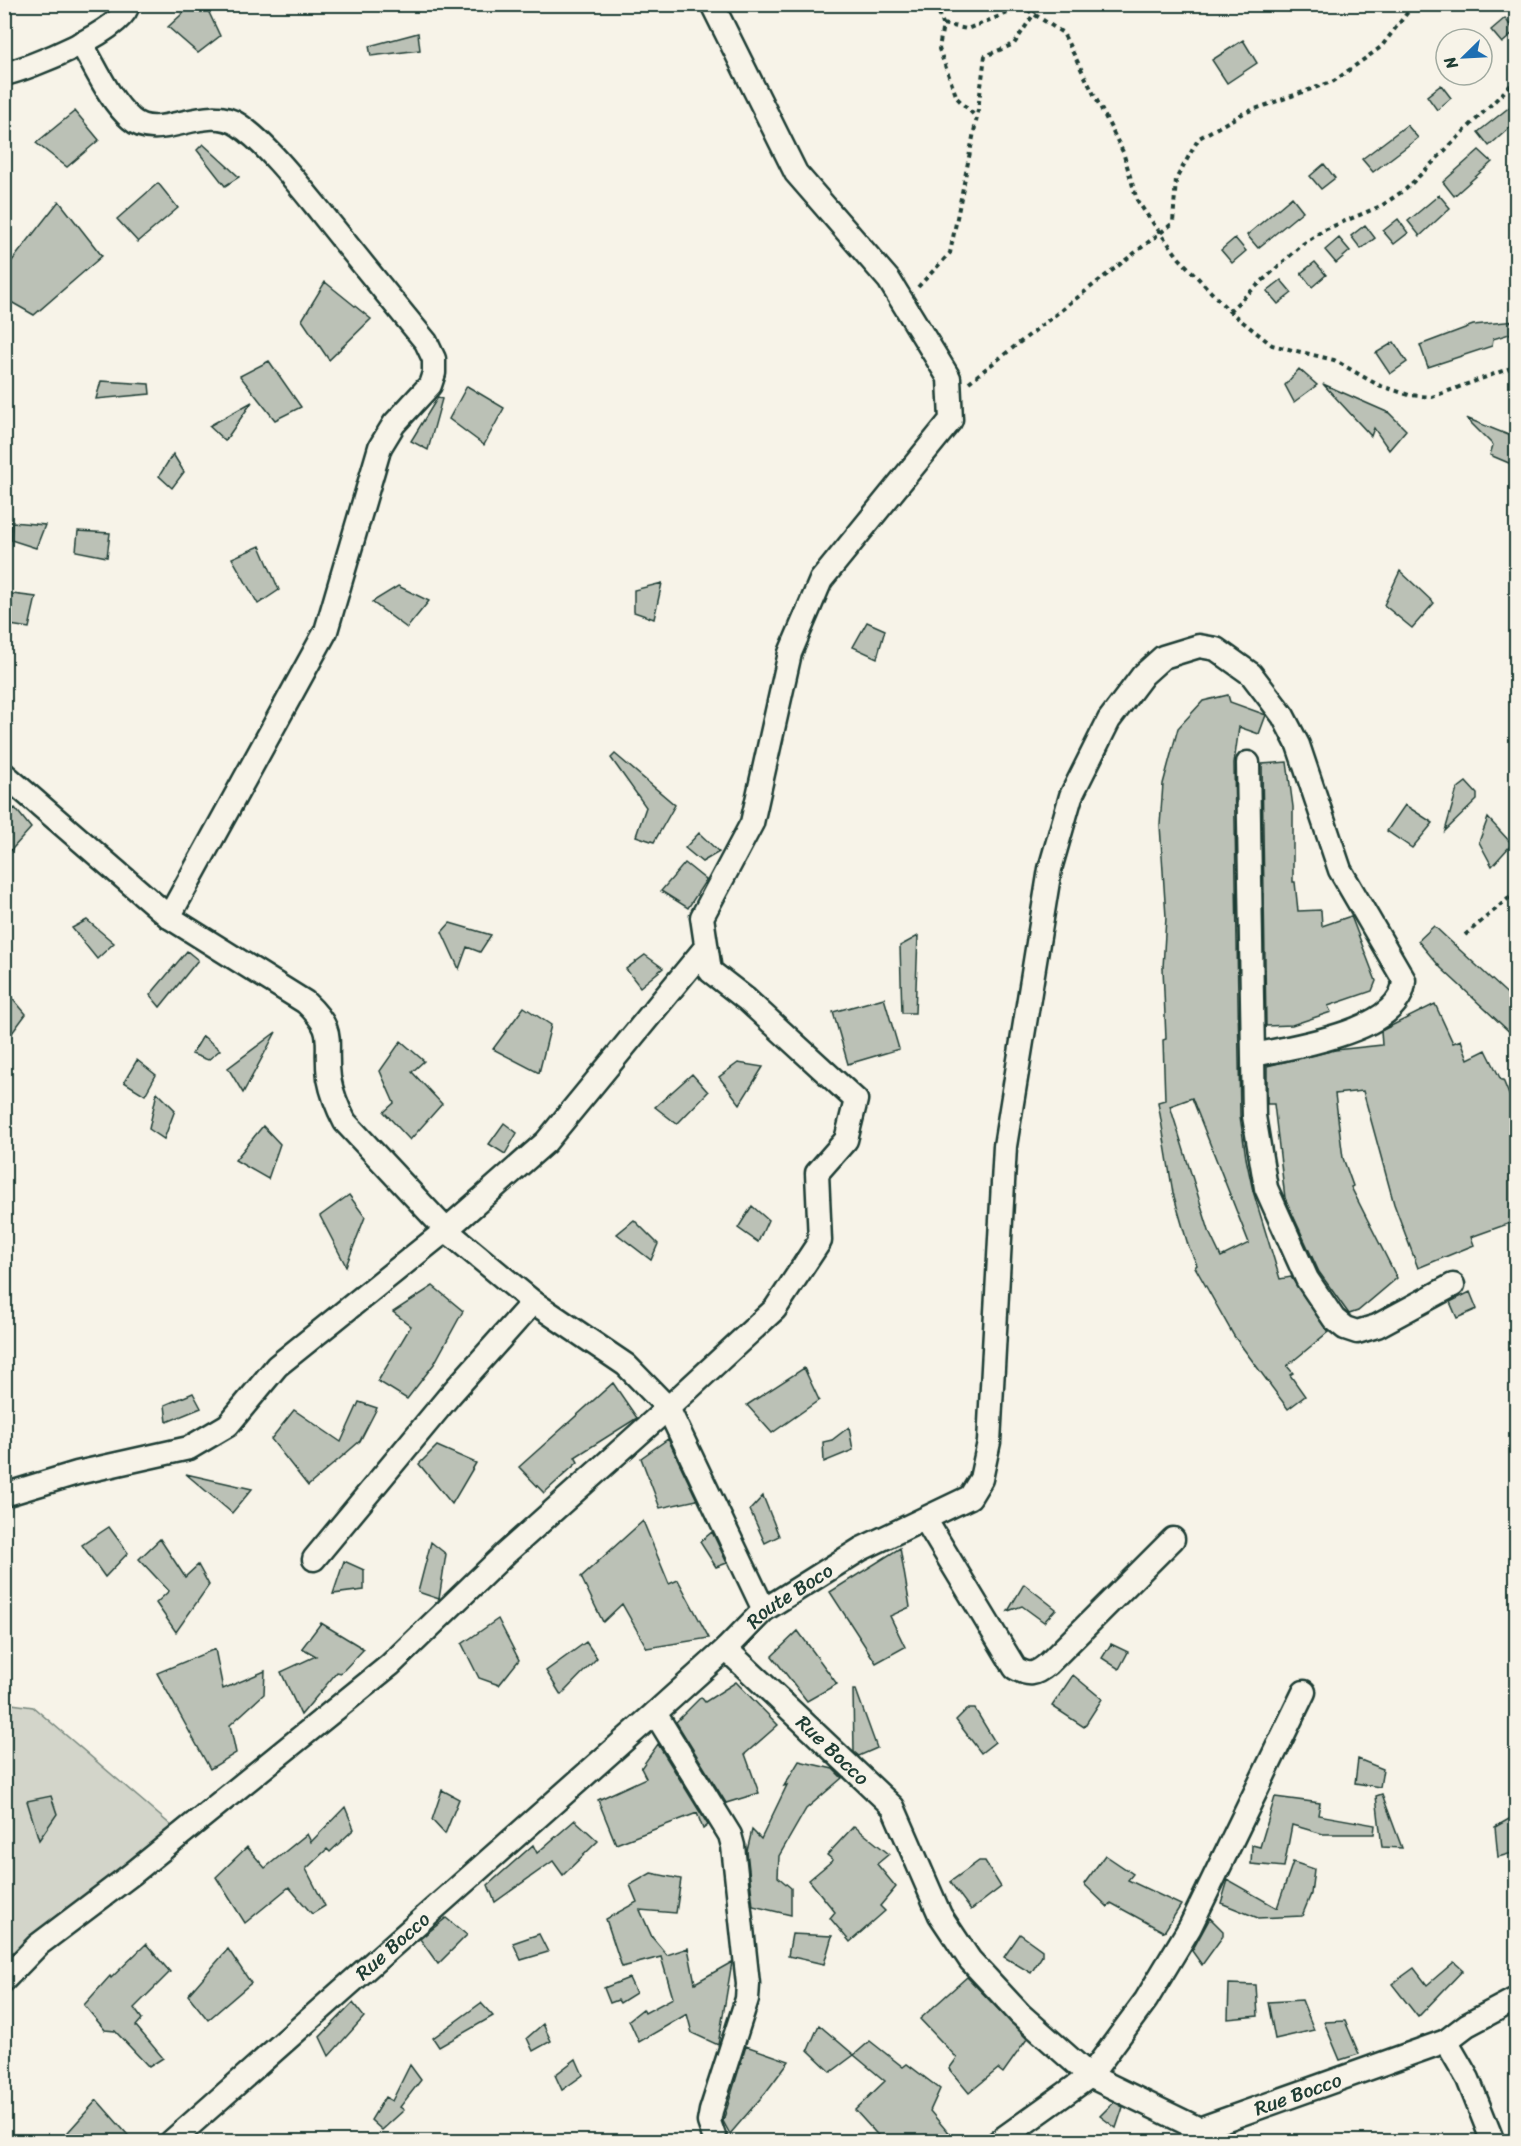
<svg xmlns="http://www.w3.org/2000/svg" width="1521" height="2146" font-family="Sriracha,sans-serif">
  <style>
    .green { fill: #d3d5ca; stroke: #79897f; stroke-width: 1.5 }
    .building { fill: #bbc1b6; stroke: #1f3d34; stroke-width: 1.5; fill-rule: evenodd }
    .lines { fill: none; stroke-linecap: round; stroke-linejoin: round }
    .minor-casing { stroke: #1f3d34; stroke-width: 27 }
    .path { stroke: #1f3d34; stroke-width: 4; stroke-dasharray: 4.5 4.5; stroke-linecap: butt }
    .minor { stroke: #f7f3e8; stroke-width: 22 }
    .labels { text-anchor: middle; dominant-baseline: central; stroke-width: 4.5; stroke-linejoin: round; paint-order: stroke }
    .street-label { font-size: 20px; fill: #1f3d34; stroke: #f7f3e8 }
  </style>
  <rect width="100%" height="100%" fill="#f7f3e8"/>
  <filter id="ink" filterUnits="userSpaceOnUse"><feTurbulence type="fractalNoise" baseFrequency=".0167" numOctaves="2"/><feDisplacementMap in="SourceGraphic" scale="12" xChannelSelector="R" yChannelSelector="G"/><feConvolveMatrix kernelMatrix="1 2 1 2 8 2 1 2 1" color-interpolation-filters="sRGB"/></filter>
  <g filter="url(#ink)">
    <path class="green" d="M 5,1703 L 33,1707 L 173,1827 L 5,1967 Z"/>
    <path class="building" d="M 193,4 L 205,4 L 220,36 L 198,53 L 168,27 Z
      M 1505,18 L 1515,32 L 1502,43 L 1491,30 Z
      M 418,33 L 420,50 L 371,56 L 369,46 Z
      M 1243,40 L 1257,63 L 1227,83 L 1212,60 Z
      M 1441,85 L 1451,98 L 1437,110 L 1427,96 Z
      M 1516,102 L 1516,122 L 1489,146 L 1478,132 Z
      M 75,111 L 99,140 L 67,167 L 36,143 Z
      M 1407,125 L 1418,138 L 1373,172 L 1362,159 Z
      M 203,144 L 239,177 L 225,186 L 197,150 Z
      M 1479,150 L 1492,162 L 1454,196 L 1443,182 Z
      M 1324,164 L 1335,178 L 1321,189 L 1310,176 Z
      M 158,183 L 178,208 L 138,242 L 117,219 Z
      M 1439,195 L 1450,208 L 1420,236 L 1408,221 Z
      M 1292,197 L 1303,211 L 1258,248 L 1247,235 Z
      M 59,201 L 102,256 L 34,315 L 4,298 L 4,271 Z
      M 1398,219 L 1408,233 L 1394,244 L 1383,231 Z
      M 1365,225 L 1375,238 L 1361,249 L 1351,236 Z
      M 1235,238 L 1246,251 L 1232,263 L 1221,250 Z
      M 1339,238 L 1350,251 L 1336,263 L 1325,250 Z
      M 1315,262 L 1326,275 L 1312,287 L 1301,273 Z
      M 1281,280 L 1292,293 L 1278,304 L 1267,291 Z
      M 325,282 L 371,319 L 329,360 L 302,320 Z
      M 1516,321 L 1516,332 L 1493,339 L 1492,346 L 1428,367 L 1420,345 L 1473,325 Z
      M 1394,342 L 1407,362 L 1390,374 L 1376,353 Z
      M 269,361 L 301,407 L 275,420 L 240,376 Z
      M 1299,369 L 1317,385 L 1294,402 L 1285,385 Z
      M 101,381 L 149,384 L 150,394 L 96,399 Z
      M 1323,384 L 1389,413 L 1406,430 L 1389,450 L 1374,428 L 1371,436 Z
      M 467,386 L 504,408 L 484,445 L 449,419 Z
      M 438,397 L 442,399 L 428,450 L 411,441 Z
      M 252,402 L 225,441 L 209,426 Z
      M 1466,418 L 1516,438 L 1516,466 L 1490,455 L 1493,445 Z
      M 173,454 L 184,472 L 172,488 L 159,476 Z
      M 12,522 L 45,525 L 36,548 L 11,540 Z
      M 78,531 L 110,533 L 107,557 L 76,551 Z
      M 260,546 L 279,590 L 258,604 L 232,558 Z
      M 1400,571 L 1434,603 L 1412,628 L 1384,605 Z
      M 662,583 L 654,619 L 634,612 L 634,590 Z
      M 398,586 L 429,601 L 407,628 L 372,602 Z
      M 4,593 L 36,597 L 29,628 L 4,624 Z
      M 867,622 L 885,630 L 877,658 L 853,647 Z
      M 1228,695 L 1230,702 L 1266,715 L 1259,734 L 1239,727 L 1234,763 L 1240,1116 L 1246,1158 L 1253,1191 L 1280,1279 L 1291,1277 L 1328,1332 L 1287,1366 L 1293,1373 L 1290,1375 L 1305,1396 L 1288,1409 L 1234,1336 L 1195,1267 L 1197,1265 L 1188,1245 L 1173,1193 L 1158,1102 L 1165,1100 L 1163,1040 L 1166,1039 L 1163,968 L 1166,917 L 1160,825 L 1163,784 L 1178,728 L 1203,701 ZM 1192,1098 L 1249,1243 L 1221,1257 L 1210,1234 L 1170,1106 Z
      M 615,754 L 675,805 L 654,842 L 636,836 L 646,807 L 611,758 Z
      M 1287,762 L 1293,807 L 1293,882 L 1295,882 L 1298,911 L 1321,910 L 1322,926 L 1351,916 L 1376,981 L 1372,991 L 1328,1006 L 1331,1012 L 1292,1025 L 1266,1026 L 1262,764 Z
      M 1466,782 L 1477,794 L 1477,800 L 1445,831 L 1457,789 Z
      M 1405,805 L 1433,823 L 1412,848 L 1387,831 Z
      M 15,808 L 31,828 L 4,858 L 4,815 Z
      M 1488,818 L 1512,844 L 1492,866 L 1479,842 Z
      M 699,833 L 719,852 L 702,862 L 685,848 Z
      M 685,863 L 706,880 L 688,908 L 661,891 Z
      M 87,920 L 114,943 L 97,959 L 72,928 Z
      M 450,923 L 491,935 L 480,952 L 467,947 L 459,969 L 442,932 Z
      M 1434,926 L 1516,1002 L 1516,1038 L 1441,968 L 1418,941 Z
      M 918,936 L 915,1013 L 902,1013 L 900,946 Z
      M 187,951 L 198,960 L 160,1007 L 150,995 Z
      M 645,955 L 663,968 L 640,987 L 626,969 Z
      M 4,988 L 26,1014 L 4,1044 Z
      M 884,998 L 899,1049 L 848,1064 L 833,1012 Z
      M 1435,1004 L 1453,1043 L 1461,1040 L 1468,1059 L 1486,1050 L 1501,1080 L 1503,1080 L 1512,1102 L 1516,1117 L 1516,1221 L 1471,1237 L 1474,1245 L 1418,1268 L 1394,1204 L 1363,1091 L 1335,1094 L 1343,1158 L 1353,1186 L 1351,1187 L 1397,1278 L 1358,1311 L 1349,1314 L 1319,1272 L 1285,1198 L 1274,1104 L 1267,1104 L 1267,1066 L 1335,1050 L 1382,1045 L 1381,1031 Z
      M 524,1007 L 551,1025 L 539,1073 L 493,1049 Z
      M 276,1032 L 243,1093 L 228,1068 Z
      M 203,1036 L 220,1050 L 208,1060 L 192,1054 Z
      M 401,1041 L 424,1061 L 412,1072 L 442,1104 L 410,1140 L 384,1112 L 394,1103 L 380,1071 Z
      M 137,1060 L 156,1075 L 145,1095 L 124,1082 Z
      M 738,1063 L 763,1067 L 740,1104 L 719,1077 Z
      M 692,1074 L 708,1092 L 677,1124 L 655,1107 Z
      M 157,1092 L 175,1110 L 164,1139 L 149,1129 Z
      M 504,1123 L 517,1133 L 505,1154 L 489,1144 Z
      M 263,1126 L 280,1144 L 268,1179 L 235,1160 Z
      M 349,1195 L 365,1217 L 346,1266 L 320,1216 Z
      M 752,1206 L 768,1220 L 758,1242 L 738,1228 Z
      M 634,1220 L 658,1244 L 651,1260 L 617,1234 Z
      M 433,1286 L 463,1311 L 434,1364 L 407,1399 L 378,1381 L 411,1326 L 393,1312 Z
      M 1470,1292 L 1477,1309 L 1457,1318 L 1450,1302 Z
      M 804,1368 L 819,1400 L 772,1433 L 747,1405 Z
      M 613,1383 L 637,1418 L 575,1457 L 578,1462 L 544,1493 L 519,1467 Z
      M 193,1393 L 201,1408 L 167,1422 L 165,1405 Z
      M 359,1402 L 377,1408 L 360,1441 L 308,1486 L 271,1439 L 294,1410 L 341,1442 Z
      M 849,1427 L 853,1450 L 824,1462 L 823,1442 L 832,1440 Z
      M 668,1439 L 697,1500 L 660,1508 L 641,1458 Z
      M 437,1446 L 476,1463 L 452,1504 L 419,1464 Z
      M 186,1474 L 252,1489 L 232,1513 Z
      M 763,1496 L 779,1536 L 765,1543 L 750,1510 Z
      M 643,1521 L 669,1584 L 678,1580 L 709,1638 L 647,1648 L 622,1604 L 603,1622 L 581,1577 Z
      M 109,1527 L 128,1553 L 105,1577 L 82,1545 Z
      M 712,1532 L 727,1563 L 716,1567 L 700,1542 Z
      M 160,1539 L 185,1577 L 198,1565 L 209,1585 L 176,1632 L 156,1603 L 169,1591 L 139,1559 Z
      M 431,1542 L 446,1554 L 439,1599 L 418,1592 Z
      M 900,1548 L 910,1607 L 890,1616 L 905,1647 L 876,1663 L 830,1592 Z
      M 344,1561 L 364,1570 L 364,1590 L 333,1594 Z
      M 1024,1584 L 1056,1609 L 1044,1622 L 1022,1606 L 1008,1611 Z
      M 498,1619 L 519,1660 L 499,1685 L 479,1678 L 462,1644 Z
      M 321,1623 L 364,1649 L 341,1673 L 337,1672 L 301,1715 L 281,1672 L 316,1656 L 302,1648 Z
      M 798,1631 L 837,1684 L 807,1701 L 772,1656 Z
      M 586,1642 L 597,1658 L 561,1695 L 546,1671 Z
      M 1111,1644 L 1128,1652 L 1119,1669 L 1102,1658 Z
      M 215,1649 L 223,1689 L 265,1671 L 264,1694 L 230,1725 L 236,1753 L 210,1769 L 157,1673 Z
      M 1073,1675 L 1102,1699 L 1084,1727 L 1052,1706 Z
      M 736,1682 L 778,1725 L 745,1754 L 759,1793 L 726,1803 L 676,1722 L 701,1697 L 705,1702 Z
      M 853,1690 L 856,1690 L 877,1748 L 859,1756 L 854,1752 Z
      M 967,1709 L 975,1709 L 995,1742 L 981,1753 L 956,1720 Z
      M 658,1744 L 708,1825 L 703,1829 L 697,1813 L 616,1844 L 598,1800 L 646,1778 L 641,1768 Z
      M 1358,1759 L 1383,1769 L 1380,1787 L 1355,1783 Z
      M 799,1761 L 833,1769 L 842,1778 L 806,1809 L 779,1856 L 778,1877 L 791,1888 L 791,1915 L 753,1906 L 747,1851 L 752,1830 L 761,1839 L 787,1785 L 784,1786 Z
      M 442,1790 L 459,1799 L 445,1834 L 432,1820 Z
      M 1382,1794 L 1402,1848 L 1382,1847 L 1376,1796 Z
      M 51,1796 L 57,1814 L 39,1840 L 27,1801 Z
      M 1275,1797 L 1320,1803 L 1318,1815 L 1375,1825 L 1374,1834 L 1323,1834 L 1292,1825 L 1284,1867 L 1251,1864 L 1252,1845 L 1260,1847 Z
      M 345,1807 L 354,1829 L 330,1852 L 327,1849 L 306,1869 L 325,1906 L 312,1914 L 289,1887 L 245,1923 L 216,1877 L 247,1847 L 265,1868 L 307,1834 L 311,1842 Z
      M 1516,1815 L 1516,1852 L 1498,1857 L 1495,1827 Z
      M 575,1820 L 598,1841 L 563,1875 L 553,1861 L 495,1902 L 488,1885 L 533,1845 L 537,1853 Z
      M 854,1826 L 889,1854 L 877,1864 L 896,1887 L 880,1906 L 885,1911 L 850,1942 L 830,1918 L 835,1912 L 809,1880 L 833,1860 L 827,1855 Z
      M 1105,1855 L 1133,1874 L 1128,1880 L 1181,1905 L 1164,1932 L 1111,1903 L 1108,1907 L 1084,1884 Z
      M 979,1861 L 985,1861 L 1001,1887 L 971,1910 L 950,1882 Z
      M 1293,1862 L 1314,1869 L 1311,1894 L 1302,1916 L 1258,1918 L 1221,1903 L 1228,1880 L 1277,1908 Z
      M 651,1873 L 681,1879 L 676,1913 L 640,1910 L 652,1937 L 667,1955 L 688,1948 L 695,1983 L 732,1962 L 718,2045 L 692,2033 L 687,2014 L 639,2042 L 629,2020 L 643,2009 L 645,2013 L 673,1998 L 661,1957 L 622,1967 L 606,1919 L 637,1902 L 630,1885 Z
      M 446,1918 L 467,1935 L 438,1964 L 420,1939 Z
      M 1210,1918 L 1223,1931 L 1223,1936 L 1202,1965 L 1192,1951 Z
      M 539,1934 L 548,1952 L 521,1960 L 513,1943 Z
      M 792,1934 L 832,1936 L 824,1964 L 788,1956 Z
      M 1020,1934 L 1042,1950 L 1042,1956 L 1031,1973 L 1004,1957 Z
      M 146,1944 L 170,1972 L 134,2008 L 142,2019 L 136,2026 L 163,2058 L 149,2067 L 115,2031 L 105,2030 L 84,2005 L 110,1976 L 111,1978 Z
      M 228,1949 L 251,1983 L 208,2020 L 188,1995 Z
      M 1454,1962 L 1463,1970 L 1418,2017 L 1392,1984 L 1414,1968 L 1427,1985 Z
      M 967,1977 L 1027,2039 L 1003,2073 L 998,2069 L 969,2093 L 949,2069 L 957,2058 L 920,2019 Z
      M 629,1978 L 636,1993 L 620,2003 L 618,2000 L 610,2003 L 604,1988 Z
      M 1229,1984 L 1256,1985 L 1258,2016 L 1228,2019 Z
      M 1302,2000 L 1314,2030 L 1275,2039 L 1268,2002 Z
      M 353,2003 L 364,2017 L 329,2056 L 320,2037 Z
      M 481,2003 L 493,2016 L 439,2047 L 433,2038 Z
      M 1345,2021 L 1359,2054 L 1340,2060 L 1324,2022 Z
      M 543,2024 L 551,2041 L 533,2051 L 527,2038 Z
      M 819,2025 L 854,2055 L 831,2072 L 808,2050 Z
      M 870,2041 L 903,2067 L 907,2064 L 940,2089 L 930,2111 L 956,2142 L 884,2142 L 855,2110 L 885,2081 L 854,2055 Z
      M 746,2046 L 789,2061 L 766,2092 L 730,2134 L 723,2121 Z
      M 576,2059 L 583,2075 L 562,2090 L 555,2075 Z
      M 410,2065 L 421,2080 L 400,2107 L 404,2110 L 382,2130 L 371,2120 L 385,2097 L 392,2101 Z
      M 97,2100 L 134,2142 L 59,2142 Z
      M 1114,2102 L 1123,2107 L 1116,2128 L 1100,2116 Z"/>
    <g class="lines">
      <defs>
        <g id="minor">
          <path d="M 81,43 C 96,68 109,100 131,119 C 158,144 205,102 239,125 C 266,143 299,185 320,211 C 355,255 390,298 426,342 L 434,359 L 434,373 L 430,385 L 394,424 L 380,447 L 326,631 L 169,917"/>
          <path d="M 4,74 C 28,69 126,30 128,4"/>
          <path d="M 1248,763 L 1254,1116 L 1266,1188 L 1307,1279 L 1334,1319 L 1345,1328 L 1357,1332 L 1377,1326 L 1453,1285"/>
          <path d="M 4,774 L 169,917 L 305,1002 C 338,1033 324,1039 329,1078 C 332,1094 337,1107 345,1122 L 446,1230 L 533,1302 L 626,1365 L 668,1408 L 764,1610"/>
          <path d="M 4,1495 L 77,1473 L 189,1448 L 228,1425 L 277,1366 L 446,1230 L 546,1142 L 706,947"/>
          <path d="M 925,1519 L 1015,1668 C 1029,1676 1035,1675 1048,1664 L 1173,1539"/>
          <path d="M 314,1559 L 450,1395 L 533,1302"/>
          <path id="s1" d="M 726,1649 L 893,1807 L 940,1915 L 970,1960 L 1020,2014 L 1090,2076 L 1199,2129 L 1446,2041 L 1467,2025 L 1516,1999"/>
          <path d="M 655,1713 L 730,1835 L 733,1846 L 748,1984 L 747,1999 L 711,2111 L 709,2122 L 716,2142"/>
          <path d="M 4,1980 L 38,1945 L 132,1874 L 390,1665 L 506,1553 L 668,1408 L 775,1309 L 820,1241 L 817,1173 L 846,1140 L 856,1100 L 746,999 L 710,971 L 702,917 L 752,823 L 790,653 L 821,580 L 951,420 L 949,378 L 889,280 L 796,173 L 712,4"/>
          <path d="M 1446,2041 L 1468,2079 L 1493,2142"/>
          <path id="s2" d="M 171,2142 L 655,1713 L 726,1649 L 764,1610 L 861,1549 L 970,1497 L 981,1479 L 989,1442 L 1005,1146 L 1050,869 L 1071,796 L 1109,720 L 1143,675 L 1163,657 L 1199,646 L 1216,649 L 1251,674 L 1283,716 L 1298,745 L 1340,870 L 1404,980 C 1403,1032 1294,1046 1254,1055"/>
          <path d="M 998,2142 L 1090,2076 L 1146,2000 L 1190,1927 L 1304,1692"/>
        </g>
      </defs>
      <use href="#minor" class="minor-casing"/>
      <path class="path" d="M 936,4 L 943,24 L 939,49 L 957,98 L 976,117
        M 943,24 L 967,29 L 1023,7 L 1063,33 L 1123,152 L 1137,200 L 1147,215 L 1179,258 L 1229,311 L 1272,345 L 1334,360 L 1378,385 L 1409,395 L 1432,397 L 1516,366
        M 918,287 L 950,253 L 977,117 L 985,56 L 1014,44 L 1035,12
        M 1229,311 L 1303,244 L 1324,230 L 1381,206 L 1406,189 L 1516,80
        M 969,382 L 1173,223 L 1176,179 L 1199,138 L 1244,113 L 1334,81 L 1381,47 L 1414,4
        M 1465,935 L 1516,892"/>
      <use href="#minor" class="minor"/>
    </g>
  </g>
  <g class="labels">
    <g class="street-label">
      <text stroke="none"><textPath href="#s2" startOffset="826">Route Boco</textPath></text>
      <text stroke="none"><textPath href="#s1" startOffset="147">Rue Bocco</textPath></text>
      <text stroke="none"><textPath href="#s2" startOffset="296">Rue Bocco</textPath></text>
      <text stroke="none"><textPath href="#s1" startOffset="795">Rue Bocco</textPath></text>
    </g>
  </g>
  <rect width="1521" height="2146" fill="none" stroke="#f7f3e8" stroke-width="24"/>
  <rect x="12" y="12" width="1497" height="2122" fill="none" stroke="#1f3d34" stroke-width="2" filter="url(#ink)"/>
  <g transform="translate(1464 57) rotate(246)"><circle r="28" fill="#f7f3e8" stroke="#a1aaa0" stroke-width="1.5"/>
  <path d="M0-4.5L10 22L0 15L-10 22Z" fill="#1f6fb2"/>
  <text y="-9" font-size="16" font-weight="bold" text-anchor="middle" fill="#1f3d34">N</text>
  </g>
</svg>
